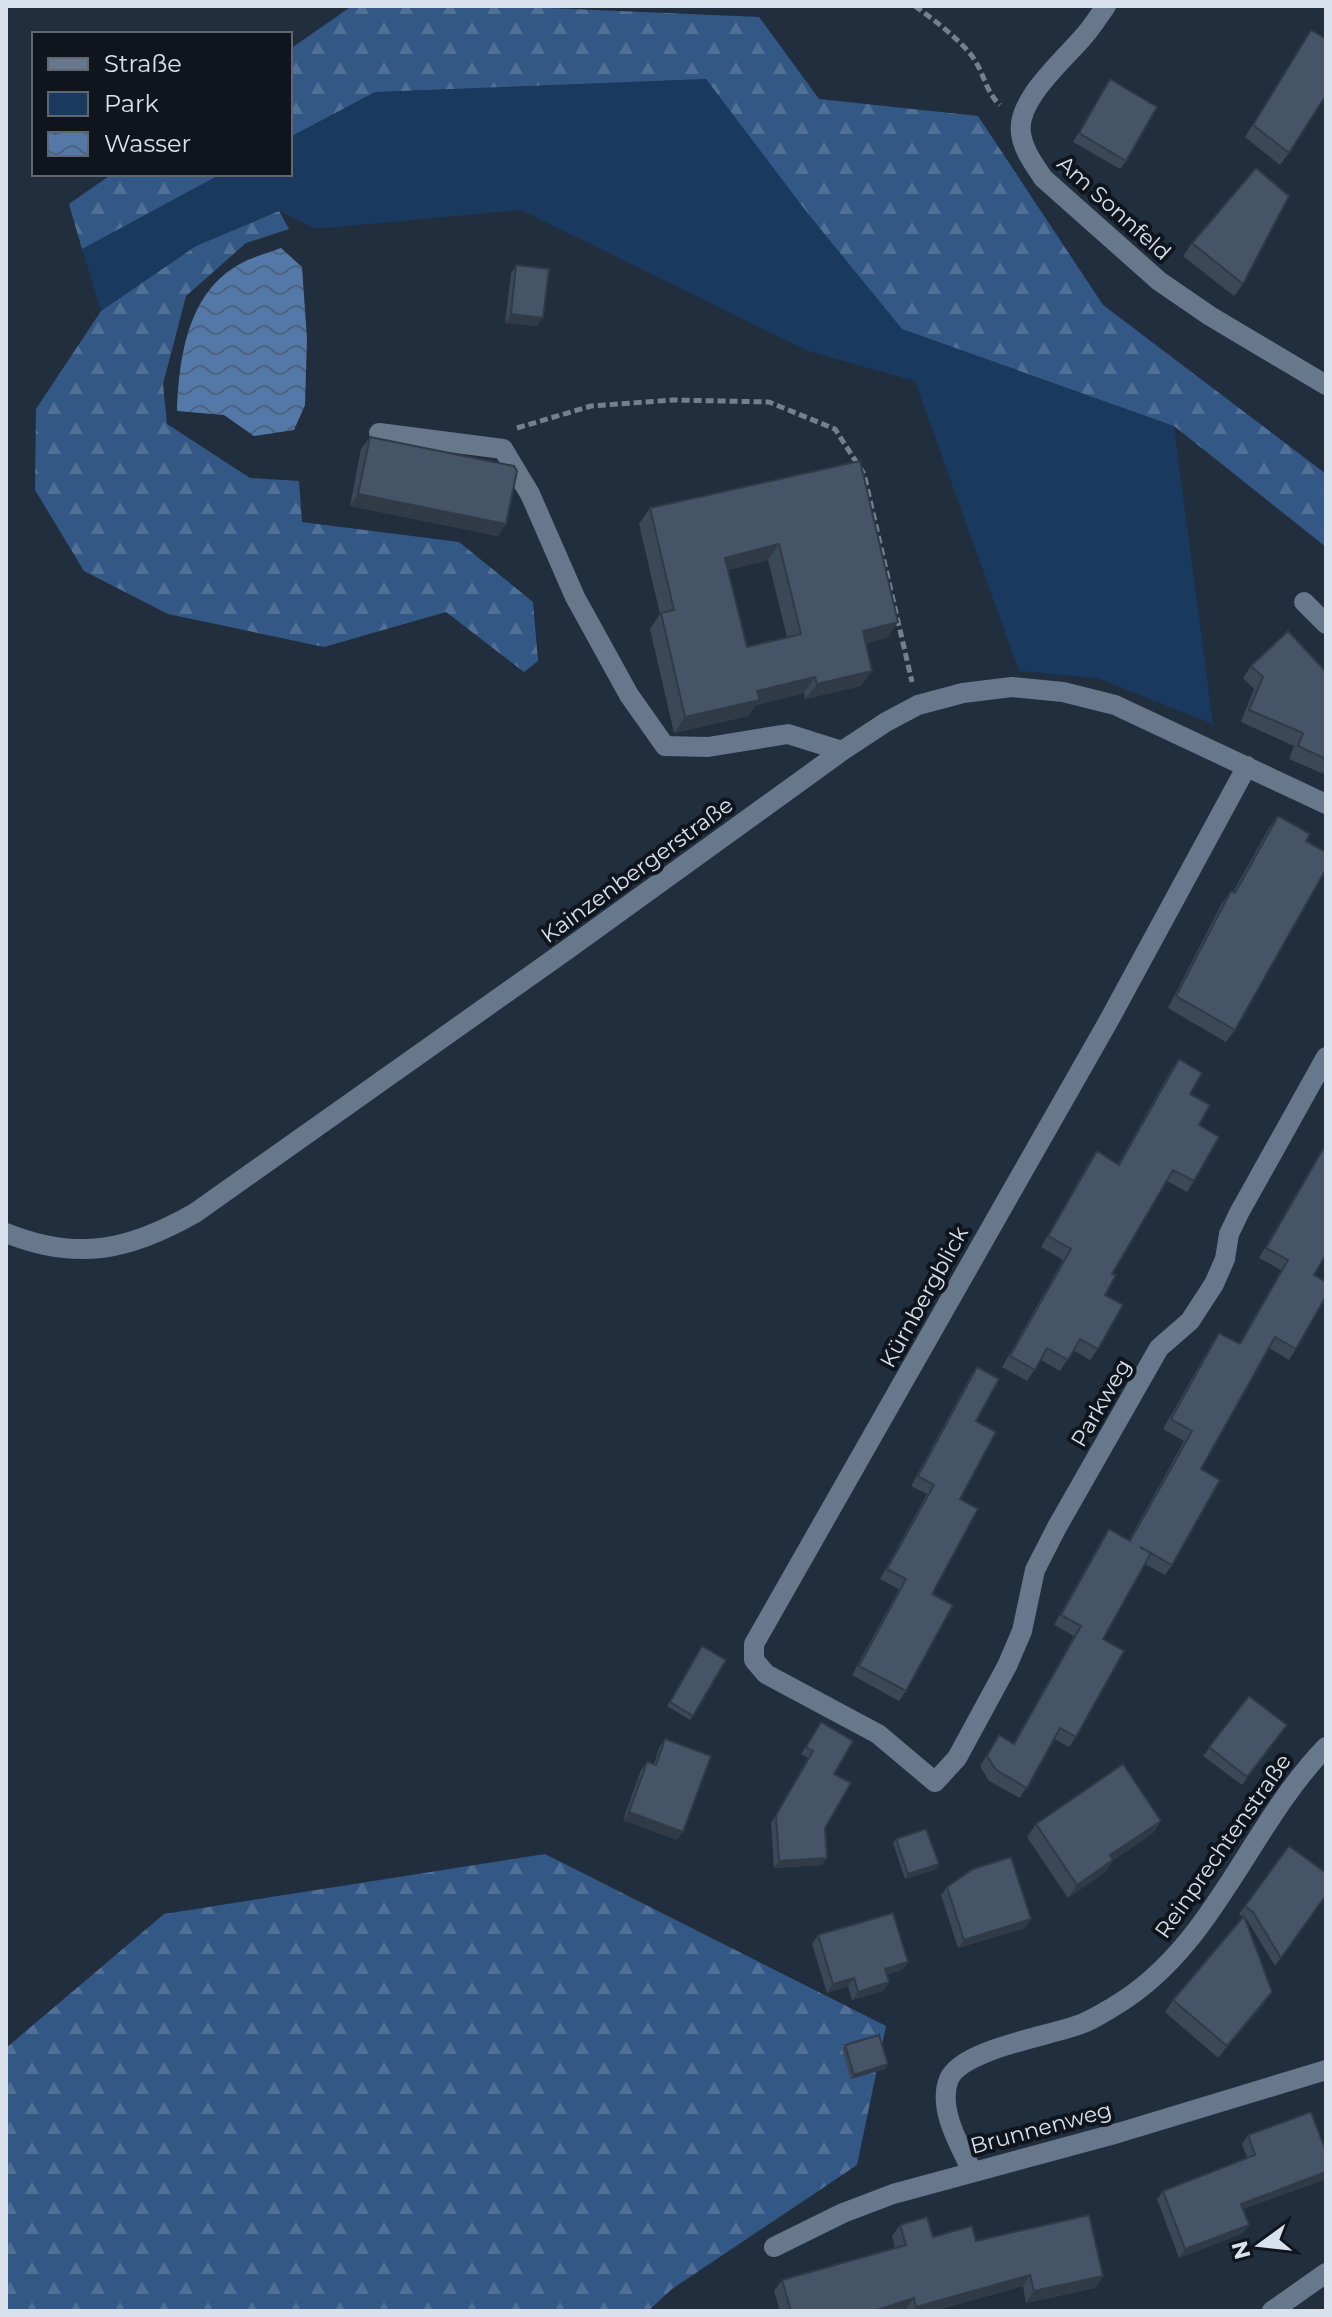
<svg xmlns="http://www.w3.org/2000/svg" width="1332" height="2317" font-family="Montserrat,sans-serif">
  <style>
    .green { fill: #19395e }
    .forest { fill: url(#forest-firs) }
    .water { fill: url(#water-waves) }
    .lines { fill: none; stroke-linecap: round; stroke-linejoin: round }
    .path { stroke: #74808d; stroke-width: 5; stroke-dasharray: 8 4; stroke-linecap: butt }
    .minor { stroke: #67778c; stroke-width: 20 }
    .wall { fill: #3b4858; fill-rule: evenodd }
    .shaded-wall { fill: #303b47 }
    .building { fill: #455466; stroke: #303b47; stroke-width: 2; fill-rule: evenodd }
    .labels { text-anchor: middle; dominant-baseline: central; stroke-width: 8; stroke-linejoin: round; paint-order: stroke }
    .street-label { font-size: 22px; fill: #d8e1ec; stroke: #10151d }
  </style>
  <defs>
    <pattern id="forest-firs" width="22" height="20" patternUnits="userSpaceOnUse" patternTransform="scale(2)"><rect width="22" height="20" fill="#345885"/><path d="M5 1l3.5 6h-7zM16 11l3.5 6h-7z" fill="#517096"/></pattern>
    <pattern id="water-waves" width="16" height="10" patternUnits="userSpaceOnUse" patternTransform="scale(2)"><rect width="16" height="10" fill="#5479a8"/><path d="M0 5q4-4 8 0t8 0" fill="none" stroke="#4c6481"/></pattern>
  </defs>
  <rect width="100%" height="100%" fill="#212e3e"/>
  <path class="green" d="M 706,79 L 809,215 L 902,329 L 1174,426 L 1213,724 L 1097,678 L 1019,671 L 915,381 L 808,351 L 521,210 L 316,229 L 279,211 L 196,246 L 101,311 L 82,249 L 221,174 L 290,174 L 290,137 L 375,92 Z"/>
  <path class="forest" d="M 352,6 L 501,6 L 759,17 L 819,99 L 978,116 L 1103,305 L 1326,474 L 1326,547 L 1174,426 L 902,329 L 809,215 L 706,79 L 375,92 L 290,137 L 290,49 Z
    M 112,174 L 221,174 L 82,249 L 69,204 Z
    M 279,211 L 289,229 L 246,243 L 186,296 L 163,384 L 167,424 L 250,478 L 299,481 L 302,522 L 459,542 L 533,602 L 538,661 L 524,672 L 446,612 L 324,647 L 168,614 L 84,571 L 35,490 L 36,409 L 101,311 L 196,246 Z
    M 545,1854 L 886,2026 L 857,2165 L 672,2289 L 648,2311 L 6,2311 L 6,2048 L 164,1914 Z"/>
  <path class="water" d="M 281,248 L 302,267 L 307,339 L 305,405 L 294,430 L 254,436 L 224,415 L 177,411 C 179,357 188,292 240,264 C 252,257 268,253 281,248 Z"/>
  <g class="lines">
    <path class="path" d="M 915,6 C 934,20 957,37 972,56 C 984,72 985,91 1000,105
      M 517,428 L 591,406 L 673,400 L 769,402 L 835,429 L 864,474 L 912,682"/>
    <path class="minor" d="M 1106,6 C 1099,16 1092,27 1084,36 C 1064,60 1016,100 1021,133 C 1023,150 1034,164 1043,178 L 1159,281 L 1210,316 L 1326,385
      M 379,433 L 503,449 L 530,494 L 575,597 L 629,695 L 665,746 L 708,747 L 788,734 L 842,751
      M 1304,602 L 1326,624
      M 1247,766 L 1108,1022 L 754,1644 L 754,1660 L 766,1674 L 878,1734 L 935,1782 L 957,1758 L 1007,1666 L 1022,1631 L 1035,1570 L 1057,1527 L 1159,1348 L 1190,1321 L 1214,1284 L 1225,1259 L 1229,1234 L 1239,1213 L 1326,1057
      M 6,1233 C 78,1262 130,1250 195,1213 L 568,949 L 842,751 L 886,722 L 918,705 L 963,693 L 1012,687 L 1063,692 L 1115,705 L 1326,804
      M 972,2171 C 960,2146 937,2108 949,2079 C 962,2049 1050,2036 1081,2024 C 1092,2020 1103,2013 1113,2007 C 1214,1948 1248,1827 1326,1747
      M 774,2247 L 843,2213 L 893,2194 L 1118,2133 L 1326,2070
      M 1272,2311 L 1326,2273"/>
  </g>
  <path class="wall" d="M 1311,30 L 1289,153 L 1280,165 L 1245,137 Z
    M 1110,79 L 1126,161 L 1120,169 L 1073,142 Z
    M 1192,243 L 1243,284 L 1234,296 L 1183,256 Z
    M 516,265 L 537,326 L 505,323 L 511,273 Z
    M 370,437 L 506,524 L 498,536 L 350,506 L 361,449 Z
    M 860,461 L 887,638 L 866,643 L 872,671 L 861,686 L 805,699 L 804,693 L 756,705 L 748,716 L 674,733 L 650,629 L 660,614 L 639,524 L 650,508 ZM 768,560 L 787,637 L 747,647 L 728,570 Z
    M 1251,666 L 1326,672 L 1326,775 L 1289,759 L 1294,746 L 1241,722 L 1254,689 L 1243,678 Z
    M 1278,816 L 1306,841 L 1235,1030 L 1226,1042 L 1168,1008 L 1222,903 L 1231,891 L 1233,892 L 1269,828 Z
    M 1179,1059 L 1190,1094 L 1199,1125 L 1194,1181 L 1187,1192 L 1167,1181 L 1112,1274 L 1105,1295 L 1098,1349 L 1090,1360 L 1073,1350 L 1060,1371 L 1041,1360 L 1027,1381 L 1002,1367 L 1063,1260 L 1041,1247 L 1089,1162 L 1097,1151 L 1118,1164 L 1171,1070 Z
    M 1326,1142 L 1326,1254 L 1314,1275 L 1296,1349 L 1289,1360 L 1269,1348 L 1201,1469 L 1172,1565 L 1165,1575 L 1145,1564 L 1103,1639 L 1076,1737 L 1069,1747 L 1054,1739 L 1020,1798 L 989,1781 L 980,1766 L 999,1735 L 1013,1744 L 1074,1636 L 1054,1625 L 1102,1539 L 1109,1529 L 1129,1540 L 1184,1441 L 1163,1429 L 1212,1343 L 1219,1333 L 1239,1344 L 1281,1270 L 1259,1258 Z
    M 977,1367 L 976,1421 L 960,1499 L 906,1691 L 899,1701 L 852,1675 L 899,1589 L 880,1579 L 927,1494 L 911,1486 L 970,1377 Z
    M 699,1650 L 693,1716 L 690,1720 L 667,1706 Z
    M 1249,1696 L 1287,1725 L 1242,1785 L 1203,1756 Z
    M 821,1722 L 834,1774 L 825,1828 L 827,1858 L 822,1865 L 774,1868 L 771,1823 L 808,1758 L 801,1754 Z
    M 665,1739 L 677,1840 L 623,1820 L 641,1770 L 647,1762 L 654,1764 L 659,1748 Z
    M 1161,1821 L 1153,1833 L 1113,1860 L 1105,1872 L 1068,1898 L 1027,1837 L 1036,1824 Z
    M 896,1839 L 939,1864 L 936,1869 L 905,1879 L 893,1843 Z
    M 1289,1846 L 1326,1895 L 1275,1966 L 1247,1920 L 1245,1918 L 1272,1992 L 1263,2005 L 1218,2058 L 1165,2012 L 1173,2000 L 1243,1917 L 1239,1914 Z
    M 947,1887 L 1025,1928 L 958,1948 L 941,1895 Z
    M 818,1935 L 908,1962 L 902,1970 L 886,1975 L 889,1982 L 883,1991 L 852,2000 L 848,1986 L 827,1993 L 812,1944 Z
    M 845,2045 L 885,2069 L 851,2079 L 842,2049 Z
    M 1248,2135 L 1326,2179 L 1243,2209 L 1249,2225 L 1243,2233 L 1179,2258 L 1157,2199 L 1163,2191 L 1247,2158 L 1242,2144 Z
    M 900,2225 L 933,2237 L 976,2241 L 1103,2276 L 1095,2288 L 1026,2303 L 1023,2286 L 934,2311 L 907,2311 L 906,2309 L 901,2311 L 780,2311 L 774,2291 L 782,2280 L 895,2248 L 892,2236 Z"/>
  <path class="shaded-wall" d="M 511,314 L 543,318 L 537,326 L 505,323 Z
    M 358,494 L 506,524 L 498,536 L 350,506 Z
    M 779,544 L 768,560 L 714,574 L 725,558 Z
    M 898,622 L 887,638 L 852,647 L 863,631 Z
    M 872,671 L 861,686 L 805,699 L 817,684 Z
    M 815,677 L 804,693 L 756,705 L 748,716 L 674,733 L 685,717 L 757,691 Z
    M 629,1812 L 683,1832 L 677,1840 L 623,1820 Z
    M 1161,1821 L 1153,1833 L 1102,1868 L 1110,1855 Z
    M 827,1858 L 822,1865 L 774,1868 L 779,1861 Z
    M 1113,1860 L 1105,1872 L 1068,1898 L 1077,1885 Z
    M 939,1864 L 936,1869 L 905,1879 L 908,1874 Z
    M 1031,1919 L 1025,1928 L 958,1948 L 964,1940 Z
    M 908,1962 L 902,1970 L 879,1977 L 885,1969 Z
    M 854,1978 L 848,1986 L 827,1993 L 833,1984 Z
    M 889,1982 L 883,1991 L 852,2000 L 858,1992 Z
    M 1272,1992 L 1263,2005 L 1218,2058 L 1227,2046 Z
    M 888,2064 L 885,2069 L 851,2079 L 854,2075 Z
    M 1326,2172 L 1326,2179 L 1235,2212 L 1241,2204 Z
    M 1249,2225 L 1243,2233 L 1179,2258 L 1185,2249 Z
    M 1030,2275 L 1023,2286 L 934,2311 L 914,2311 L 916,2307 Z
    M 1103,2276 L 1095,2288 L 1026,2303 L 1034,2291 Z
    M 914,2298 L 906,2309 L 901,2311 L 874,2311 Z"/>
  <path class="building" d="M 1311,30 L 1326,39 L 1326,95 L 1289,153 L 1253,125 Z
    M 1110,79 L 1157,107 L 1126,161 L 1079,133 Z
    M 1256,168 L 1289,196 L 1243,284 L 1192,243 Z
    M 516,265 L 549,269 L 543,318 L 511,314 Z
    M 370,437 L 514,466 L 517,471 L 506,524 L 358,494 Z
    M 860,461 L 898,622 L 863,631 L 872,671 L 817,684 L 815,677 L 757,691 L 760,700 L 685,717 L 661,613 L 674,610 L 650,508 ZM 779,544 L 801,634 L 747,647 L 725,558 Z
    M 1288,631 L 1326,672 L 1326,759 L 1298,746 L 1303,733 L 1249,710 L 1263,677 L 1251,666 Z
    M 1278,816 L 1310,834 L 1306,841 L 1326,852 L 1326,869 L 1235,1030 L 1176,996 L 1231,891 L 1235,893 Z
    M 1179,1059 L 1202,1073 L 1190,1094 L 1210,1105 L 1199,1125 L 1219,1137 L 1194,1181 L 1173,1170 L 1112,1274 L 1116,1275 L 1105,1295 L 1123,1305 L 1098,1349 L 1080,1339 L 1068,1360 L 1047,1348 L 1035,1370 L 1010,1356 L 1071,1249 L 1048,1236 L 1097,1151 L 1119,1165 Z
    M 1326,1144 L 1326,1254 L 1314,1275 L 1326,1282 L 1326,1296 L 1296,1349 L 1275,1337 L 1201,1469 L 1220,1480 L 1172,1565 L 1140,1547 L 1151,1553 L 1103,1639 L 1124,1651 L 1076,1737 L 1060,1728 L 1027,1788 L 996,1770 L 987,1756 L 999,1735 L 1014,1744 L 1081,1626 L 1061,1615 L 1109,1529 L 1130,1541 L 1192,1431 L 1171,1419 L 1219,1333 L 1240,1344 L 1288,1260 L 1266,1248 Z
    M 977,1367 L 999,1379 L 976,1421 L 996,1432 L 960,1499 L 978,1509 L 932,1594 L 953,1605 L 906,1691 L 859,1666 L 906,1579 L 887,1569 L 934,1485 L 918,1476 Z
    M 702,1646 L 726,1660 L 693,1716 L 670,1702 Z
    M 1249,1696 L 1287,1725 L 1247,1777 L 1209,1747 Z
    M 821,1722 L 853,1741 L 834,1774 L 851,1783 L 825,1828 L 827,1858 L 779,1861 L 776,1815 L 813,1751 L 806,1747 Z
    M 665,1739 L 711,1756 L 683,1832 L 629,1812 L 647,1762 L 656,1765 Z
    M 1123,1764 L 1161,1821 L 1110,1855 L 1113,1860 L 1077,1885 L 1036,1824 Z
    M 926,1829 L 939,1864 L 908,1874 L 896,1839 Z
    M 1289,1846 L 1326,1873 L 1326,1895 L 1281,1958 L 1253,1912 L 1245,1906 Z
    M 1011,1857 L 1031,1919 L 964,1940 L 947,1887 L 973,1869 Z
    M 893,1913 L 908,1962 L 885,1969 L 889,1982 L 858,1992 L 854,1978 L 833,1984 L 818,1935 Z
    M 1244,1916 L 1272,1992 L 1227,2046 L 1173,2000 Z
    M 879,2035 L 888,2064 L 854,2075 L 845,2045 Z
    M 1311,2112 L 1326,2152 L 1326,2172 L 1241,2204 L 1249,2225 L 1185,2249 L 1163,2191 L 1255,2155 L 1248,2135 Z
    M 1089,2215 L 1103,2276 L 1034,2291 L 1030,2275 L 916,2307 L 914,2298 L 874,2311 L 791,2311 L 782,2280 L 906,2245 L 900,2225 L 927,2217 L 933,2237 L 972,2226 L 976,2241 Z"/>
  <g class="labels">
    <g class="street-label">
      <text transform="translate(1114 208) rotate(42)">Am Sonnfeld</text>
      <text transform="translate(637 870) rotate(-36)">Kainzenbergerstraße</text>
      <text transform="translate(924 1297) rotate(-61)">Kürnbergblick</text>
      <text transform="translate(1101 1403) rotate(-60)">Parkweg</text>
      <text transform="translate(1223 1846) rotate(-55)">Reinprechtenstraße</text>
      <text transform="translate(1041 2128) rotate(-15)">Brunnenweg</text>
    </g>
  </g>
  <rect width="1332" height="2317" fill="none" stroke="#d8e1ec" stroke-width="16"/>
  <rect x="32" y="32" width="260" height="144" fill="#10151d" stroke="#606770" stroke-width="2"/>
  <rect x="48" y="58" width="40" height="12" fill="#67778c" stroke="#606770" stroke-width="2"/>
  <text x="104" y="72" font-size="24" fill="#d8e1ec">Straße</text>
  <rect x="48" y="92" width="40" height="24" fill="#19395e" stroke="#606770" stroke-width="2"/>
  <text x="104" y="112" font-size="24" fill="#d8e1ec">Park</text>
  <rect x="48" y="132" width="40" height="24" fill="url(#water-waves)" stroke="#606770" stroke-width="2"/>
  <text x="104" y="152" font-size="24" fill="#d8e1ec">Wasser</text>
  <g transform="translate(1260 2245) rotate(255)" stroke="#10151d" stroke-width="6" paint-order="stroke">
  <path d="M0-6L14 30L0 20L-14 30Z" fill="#d8e1ec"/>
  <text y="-12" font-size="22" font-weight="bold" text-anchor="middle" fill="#d8e1ec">N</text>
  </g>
</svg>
